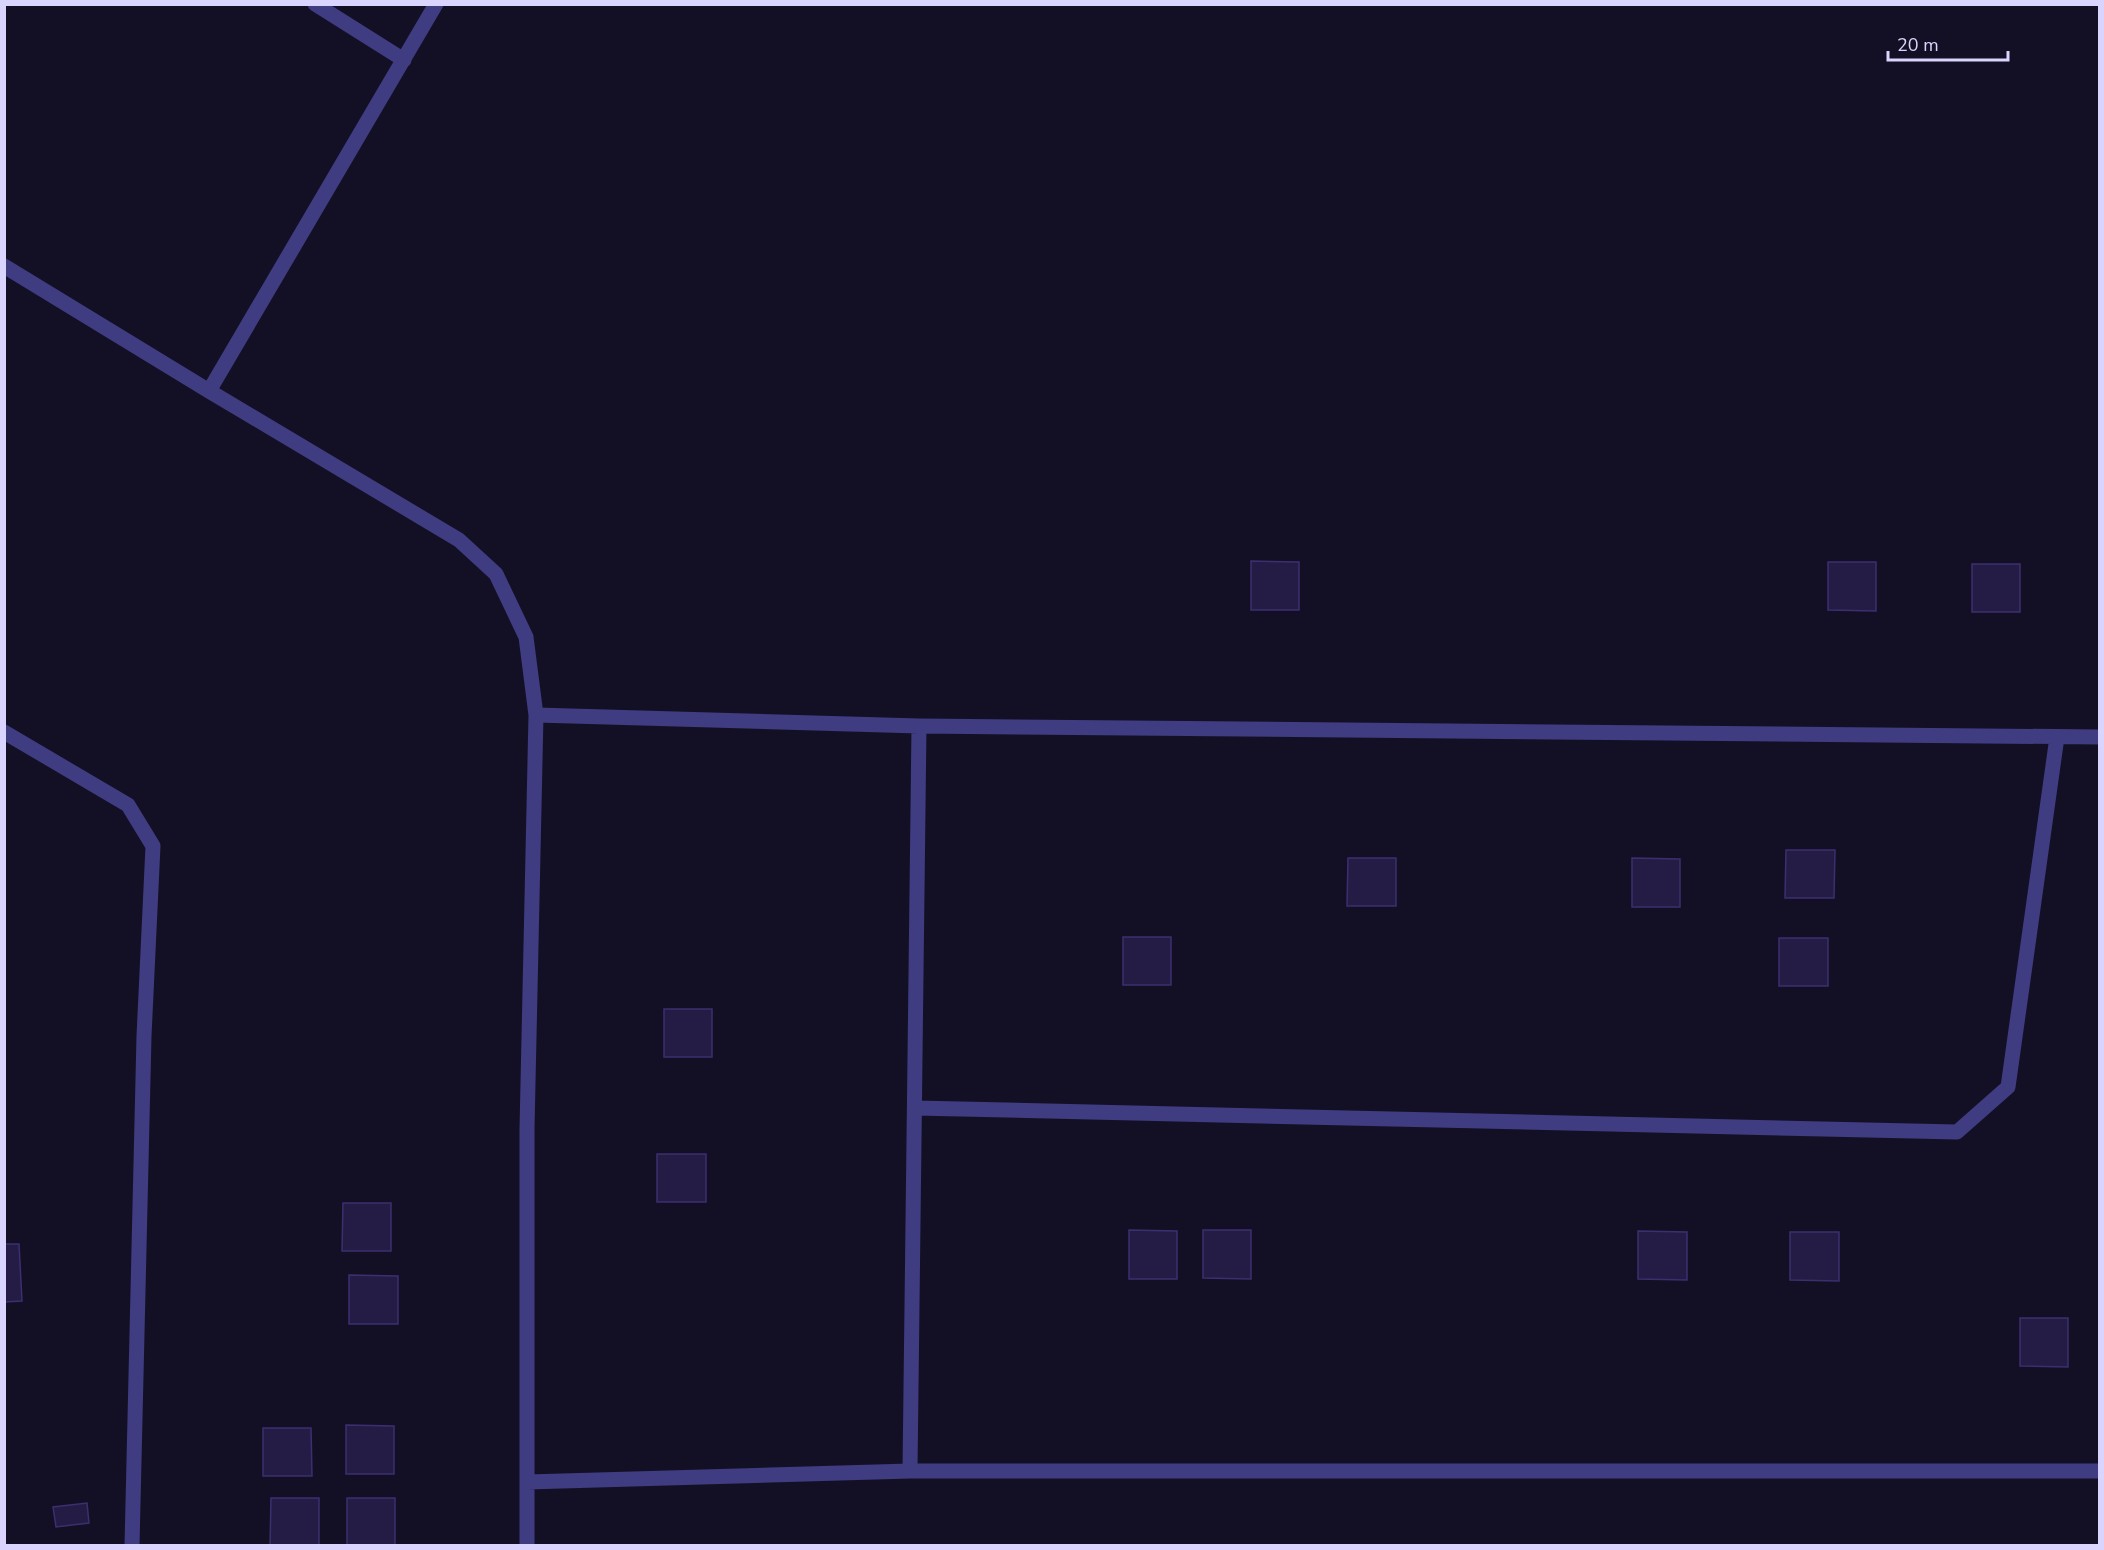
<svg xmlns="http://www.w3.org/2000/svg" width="2104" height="1550" font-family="'Nunito Sans',sans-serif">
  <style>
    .building { fill: #251c45; stroke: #3c2f70; stroke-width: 1.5 }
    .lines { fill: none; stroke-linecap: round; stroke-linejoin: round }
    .street { stroke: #3f3c82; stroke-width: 15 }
  </style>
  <rect width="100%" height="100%" fill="#131025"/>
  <path class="building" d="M 1251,561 L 1299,562 L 1299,610 L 1251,610 Z
    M 1828,562 L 1876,562 L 1876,611 L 1828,610 Z
    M 1972,564 L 2020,564 L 2020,612 L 1972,612 Z
    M 1786,850 L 1835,850 L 1834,898 L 1785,898 Z
    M 1348,858 L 1396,858 L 1396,906 L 1347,906 Z
    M 1632,858 L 1680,859 L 1680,907 L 1632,907 Z
    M 1123,937 L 1171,937 L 1171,985 L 1123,985 Z
    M 1779,938 L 1828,938 L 1828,986 L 1779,986 Z
    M 664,1009 L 712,1009 L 712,1057 L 664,1057 Z
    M 657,1154 L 706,1154 L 706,1202 L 657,1202 Z
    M 343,1203 L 391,1203 L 391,1251 L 342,1251 Z
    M 1129,1230 L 1177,1231 L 1177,1279 L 1129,1279 Z
    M 1203,1230 L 1251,1230 L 1251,1279 L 1203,1278 Z
    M 1638,1231 L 1687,1232 L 1687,1280 L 1638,1279 Z
    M 1790,1232 L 1839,1232 L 1839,1281 L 1790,1280 Z
    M 4,1244 L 19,1244 L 22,1301 L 4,1302 Z
    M 349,1275 L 398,1276 L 398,1324 L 349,1324 Z
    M 2020,1318 L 2068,1318 L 2068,1367 L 2020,1366 Z
    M 346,1425 L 394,1426 L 394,1474 L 346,1474 Z
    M 263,1428 L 311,1428 L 312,1476 L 263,1476 Z
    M 271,1498 L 319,1498 L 319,1546 L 270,1546 Z
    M 347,1498 L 395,1498 L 395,1546 L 347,1546 Z
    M 87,1503 L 89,1523 L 56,1527 L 53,1507 Z"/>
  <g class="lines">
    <path class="street" d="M 315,4 L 404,60
      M 4,266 L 209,391 L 459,540 L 496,574 L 526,637 L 536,715 L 527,1129 L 527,1546
      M 209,391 L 436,4
      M 536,715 L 919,726 L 2100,737
      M 4,732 L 128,805 L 153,846 L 144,1036 L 132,1546
      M 915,1108 L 1957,1132 L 2008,1087 L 2057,737
      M 910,1471 L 919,726
      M 527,1482 L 910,1471 L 2100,1471"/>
  </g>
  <rect width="2104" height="1550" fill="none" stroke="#dad5fe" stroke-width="12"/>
  <path d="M1888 51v9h120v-9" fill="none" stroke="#dad5fe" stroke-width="3"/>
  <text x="1897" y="51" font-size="18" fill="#dad5fe" stroke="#131025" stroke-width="4.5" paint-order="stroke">20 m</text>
</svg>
